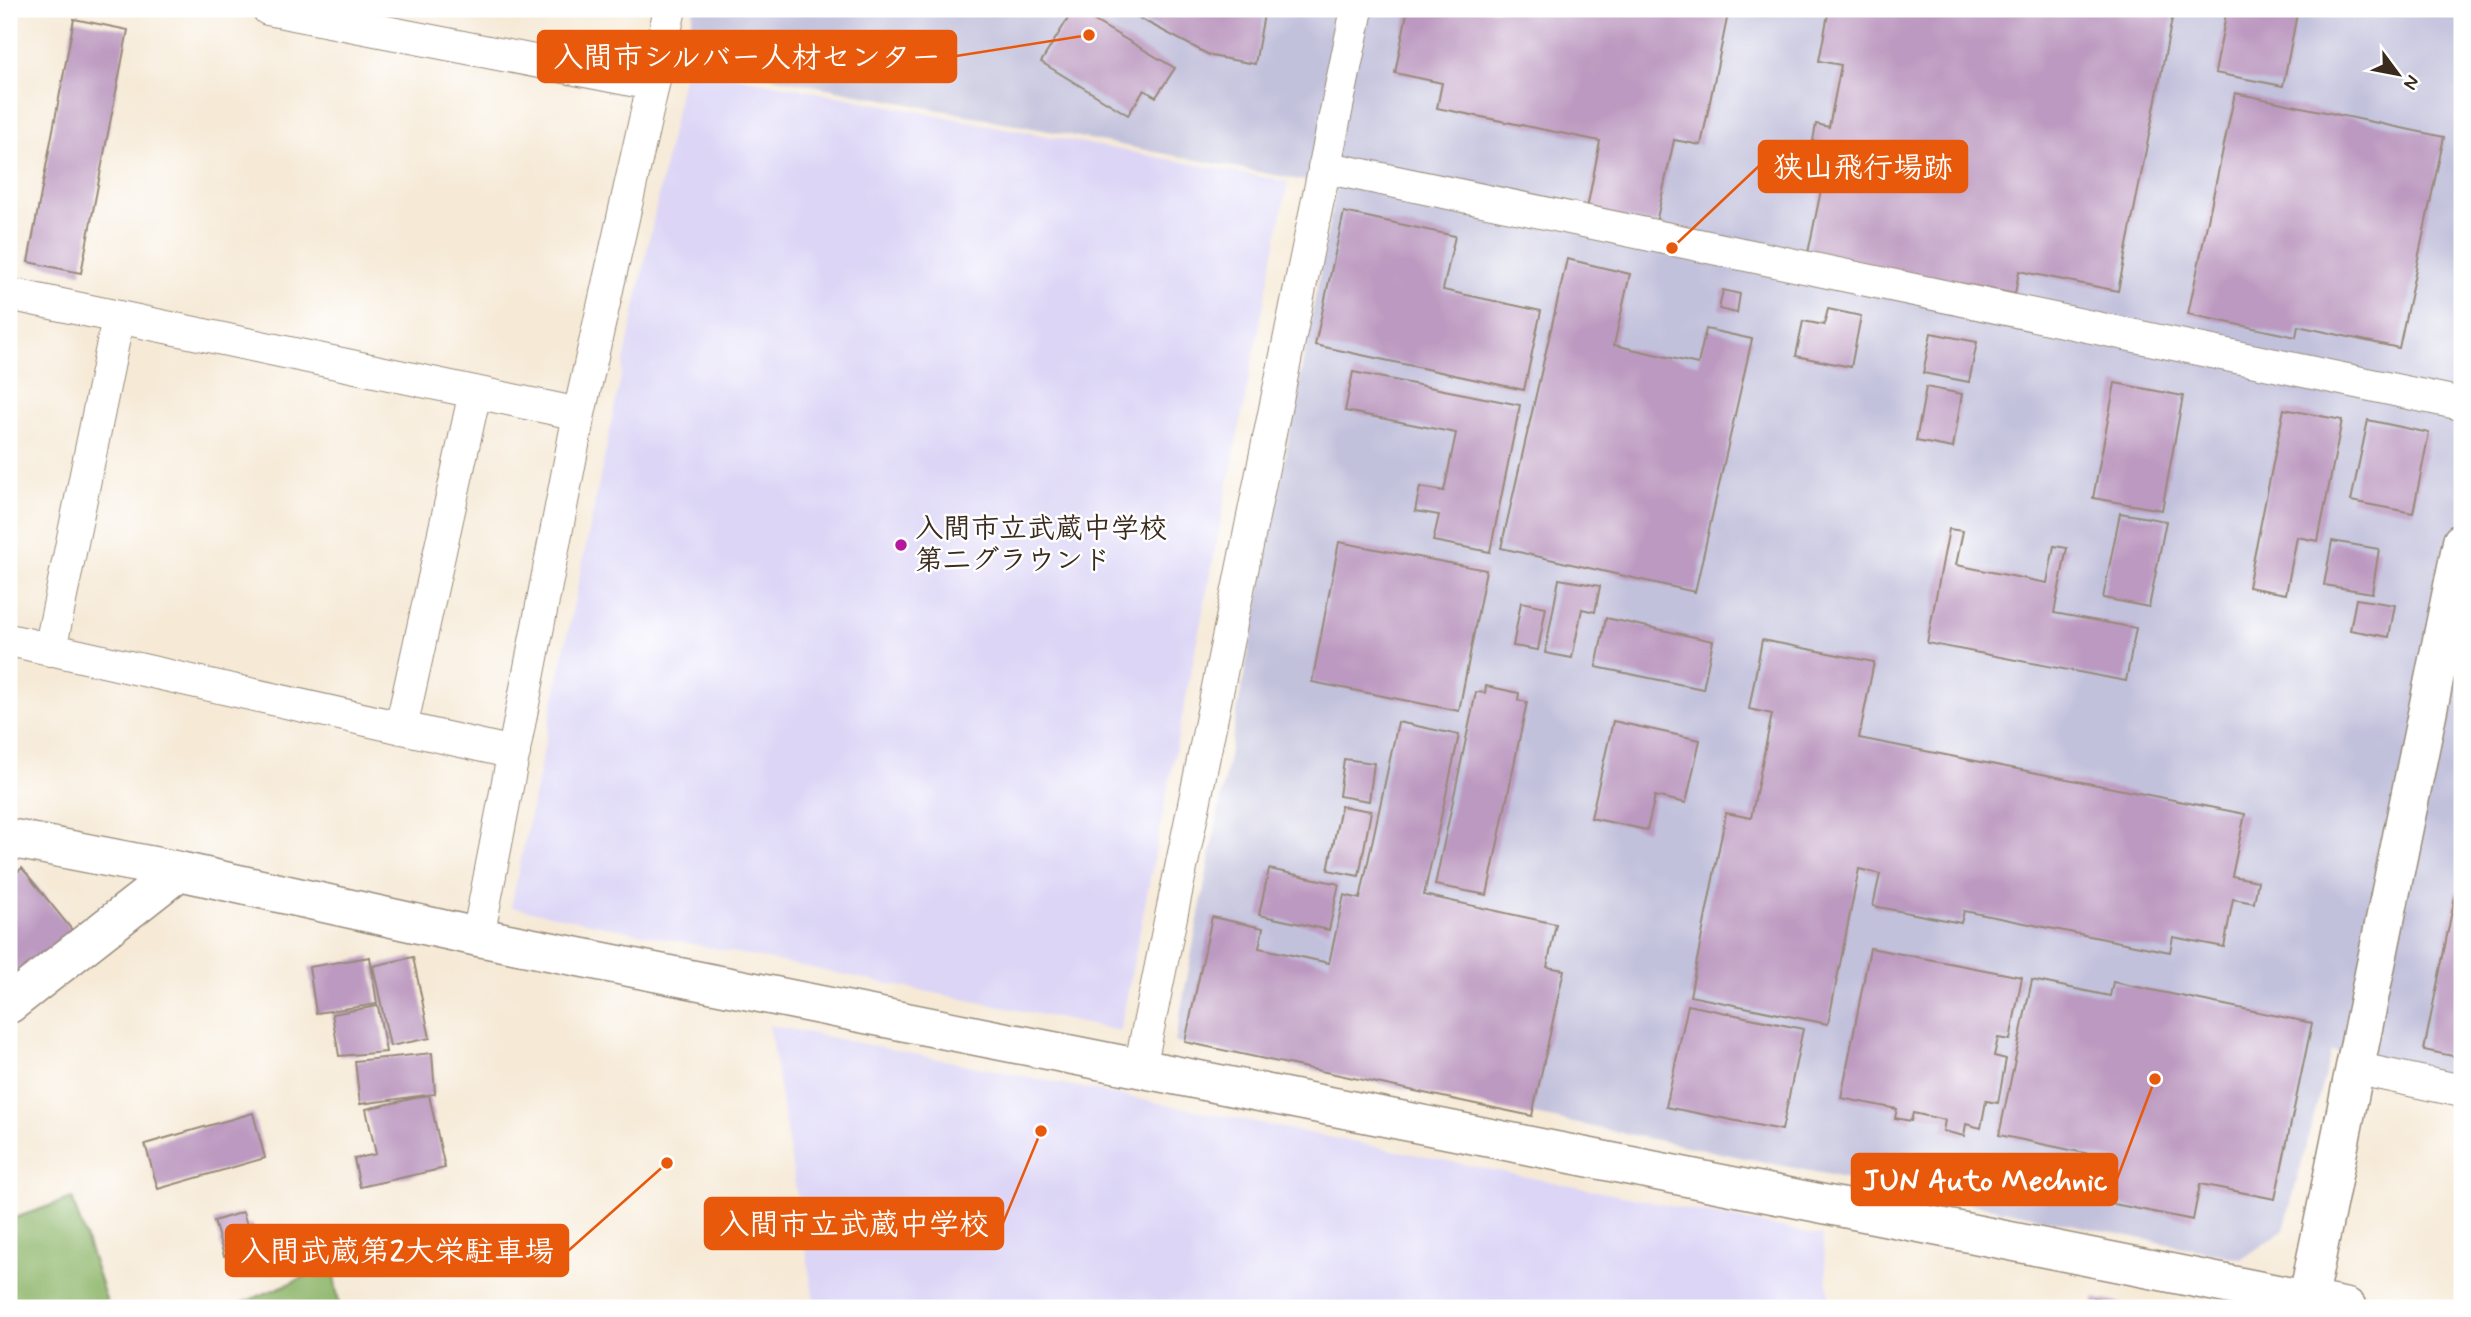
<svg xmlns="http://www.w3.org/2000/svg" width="2471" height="1317" font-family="Mynerve,'Klee One',sans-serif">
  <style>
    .built { fill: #dcd5f6 }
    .industrial { fill: #c2c1dc }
    .forest { fill: #8eb66b; stroke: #647044; stroke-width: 2 }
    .building { fill: #bc99c0 }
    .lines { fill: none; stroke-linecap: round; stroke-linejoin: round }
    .minor-casing { stroke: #988a7a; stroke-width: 34 }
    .tertiary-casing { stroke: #988a7a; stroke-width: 41 }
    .minor { stroke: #fff; stroke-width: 32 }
    .tertiary { stroke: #fff; stroke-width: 38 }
    .poi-dot { fill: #b5179e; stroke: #fff; stroke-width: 2.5 }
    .labels { text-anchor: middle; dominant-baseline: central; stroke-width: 5; stroke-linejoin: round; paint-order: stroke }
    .poi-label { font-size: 28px; font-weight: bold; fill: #3b2a1e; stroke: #fff; text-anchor: start }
    .leader { fill: none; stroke: #e8590c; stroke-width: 2.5 }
    .callout-dot { fill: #e8590c; stroke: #fff; stroke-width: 2.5 }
    .callout { fill: #e8590c; stroke: #e8590c; stroke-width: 2.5 }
    .callout-label { font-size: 30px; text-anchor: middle; font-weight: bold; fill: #fff }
  </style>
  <rect width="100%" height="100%" fill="#fff"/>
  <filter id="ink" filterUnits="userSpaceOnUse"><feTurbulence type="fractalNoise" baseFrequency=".0143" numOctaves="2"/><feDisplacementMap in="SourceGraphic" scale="14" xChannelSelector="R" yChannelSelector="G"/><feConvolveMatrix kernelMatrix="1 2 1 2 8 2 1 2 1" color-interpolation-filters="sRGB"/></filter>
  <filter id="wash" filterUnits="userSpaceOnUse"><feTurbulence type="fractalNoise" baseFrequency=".00686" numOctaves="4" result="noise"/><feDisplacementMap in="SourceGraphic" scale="28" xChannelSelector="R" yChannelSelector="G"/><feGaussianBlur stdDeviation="1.57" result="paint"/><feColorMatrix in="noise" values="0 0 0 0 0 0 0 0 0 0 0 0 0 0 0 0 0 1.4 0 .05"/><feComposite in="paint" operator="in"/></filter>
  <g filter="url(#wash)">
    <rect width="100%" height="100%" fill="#f6ead7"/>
    <path class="built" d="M 685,67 L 1288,182 L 1120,1031 L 511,907 Z
      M 769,1025 L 1822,1236 L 1831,1308 L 815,1308 Z"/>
    <path class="industrial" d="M 694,9 L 2462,9 L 2462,1077 L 2331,1051 L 2284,1230 L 2242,1259 L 1175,1042 L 1336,187 L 683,60 Z"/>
    <path class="forest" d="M 72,1198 L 109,1308 L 9,1308 L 9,1220 Z
      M 332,1266 L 340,1308 L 230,1308 Z"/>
    <g id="blocks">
      <path class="building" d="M 1074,9 L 1175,68 L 1156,97 L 1144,90 L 1128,115 L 1041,62 Z
        M 1122,9 L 1265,9 L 1255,64 L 1211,56 Z
        M 1392,9 L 1729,9 L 1701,145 L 1674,140 L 1656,223 L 1587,209 L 1600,141 L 1437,108 L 1442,83 L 1395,73 L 1407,13 Z
        M 1829,9 L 2174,9 L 2118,291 L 2019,271 L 2015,294 L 1808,253 L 1826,166 L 1809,163 L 1816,124 L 1829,127 L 1841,65 L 1819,61 Z
        M 2227,9 L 2298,9 L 2283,86 L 2215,73 Z
        M 74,19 L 128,30 L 81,273 L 28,262 Z
        M 2235,93 L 2444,137 L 2399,348 L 2298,326 L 2296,337 L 2188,314 Z
        M 1344,212 L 1455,236 L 1443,290 L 1541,311 L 1524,390 L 1315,345 Z
        M 1567,259 L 1630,274 L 1614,345 L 1698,364 L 1706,329 L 1752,339 L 1695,592 L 1501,548 Z
        M 1723,290 L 1740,294 L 1737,313 L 1719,309 Z
        M 1828,309 L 1861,316 L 1851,367 L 1796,356 L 1803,321 L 1824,325 Z
        M 1931,333 L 1977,342 L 1969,382 L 1923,373 Z
        M 1353,372 L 1520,405 L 1490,552 L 1433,541 L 1439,515 L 1415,511 L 1420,487 L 1444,491 L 1456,433 L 1345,411 Z
        M 2115,383 L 2183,396 L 2162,510 L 2093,498 Z
        M 1926,387 L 1962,394 L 1953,448 L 1916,441 Z
        M 2284,409 L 2342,420 L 2318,541 L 2297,537 L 2286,594 L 2248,587 Z
        M 2368,420 L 2429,433 L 2413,513 L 2351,501 Z
        M 2120,513 L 2166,521 L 2149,607 L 2103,598 Z
        M 1949,529 L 1963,531 L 1956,565 L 2047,583 L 2054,546 L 2067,548 L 2054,613 L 2136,628 L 2126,681 L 1927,643 Z
        M 2332,541 L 2379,549 L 2372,593 L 2324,585 Z
        M 1339,542 L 1486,570 L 1459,711 L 1312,682 Z
        M 1559,579 L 1600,586 L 1595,612 L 1582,609 L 1572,658 L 1545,653 Z
        M 2356,599 L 2395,605 L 2389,637 L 2350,630 Z
        M 1521,602 L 1546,607 L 1538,650 L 1513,646 Z
        M 1606,618 L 1713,641 L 1703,689 L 1596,667 Z
        M 1762,640 L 1874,662 L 1859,738 L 2245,814 L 2232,876 L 2258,881 L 2254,903 L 2233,899 L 2224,947 L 2173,937 L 2170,952 L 1964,911 L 1961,923 L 1873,906 L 1880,874 L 1859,869 L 1828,1024 L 1690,996 L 1726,813 L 1751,818 L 1772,714 L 1749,709 Z
        M 1486,686 L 1519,693 L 1518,700 L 1527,702 L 1487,895 L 1435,885 L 1476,692 L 1485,693 Z
        M 1613,721 L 1700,740 L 1686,803 L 1655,796 L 1647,830 L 1591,818 Z
        M 1398,722 L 1459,735 L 1424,895 L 1556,924 L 1547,967 L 1564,970 L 1532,1116 L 1185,1042 L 1212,917 L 1263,928 L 1259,948 L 1329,963 L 1344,895 L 1360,899 Z
        M 1344,759 L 1374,763 L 1369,801 L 1339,796 Z
        M 1341,806 L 1371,811 L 1359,876 L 1328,870 Z
        M 22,868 L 77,936 L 9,991 L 9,879 Z
        M 1269,869 L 1339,884 L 1329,930 L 1259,915 Z
        M 2456,891 L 2462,892 L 2462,1058 L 2424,1050 Z
        M 1870,948 L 2022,977 L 2010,1040 L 1998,1038 L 1994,1056 L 2006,1059 L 1998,1103 L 1986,1101 L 1981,1128 L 1966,1124 L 1964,1136 L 1943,1131 L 1945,1120 L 1913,1113 L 1911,1121 L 1895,1118 L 1897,1109 L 1841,1098 Z
        M 370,957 L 377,1004 L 316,1013 L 309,967 Z
        M 413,957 L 430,1038 L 390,1046 L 373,966 Z
        M 2032,980 L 2110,996 L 2113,982 L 2312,1023 L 2275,1199 L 2200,1184 L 2193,1220 L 2109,1203 L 2118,1160 L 1999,1135 Z
        M 1688,1005 L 1803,1029 L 1782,1130 L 1666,1107 Z
        M 378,1006 L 386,1052 L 339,1056 L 332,1014 Z
        M 432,1053 L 435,1094 L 360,1104 L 355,1061 Z
        M 429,1095 L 445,1168 L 360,1187 L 354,1159 L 376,1154 L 366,1109 Z
        M 253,1113 L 265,1158 L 158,1189 L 145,1144 Z
        M 243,1212 L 247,1225 L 252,1223 L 262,1257 L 237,1264 L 236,1260 L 230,1262 L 228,1255 L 224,1256 L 214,1221 Z
        M 2094,1298 L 2136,1307 L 2136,1308 L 2092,1308 Z"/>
    </g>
  </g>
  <g filter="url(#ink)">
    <use href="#blocks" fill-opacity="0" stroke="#988a7a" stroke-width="2"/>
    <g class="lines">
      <defs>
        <path id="minor" d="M 268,9 L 652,84
          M 1324,167 L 2462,404
          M 9,294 L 579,414
          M 9,640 L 514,753
          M 50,650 L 118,318
          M 401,728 L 475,392
          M 478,937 L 579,414 L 670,9
          M 1140,1068 L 1357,9
          M 2354,1068 L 2462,1091"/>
        <path id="tertiary" d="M 9,838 L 179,871 L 478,937 L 2347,1308
          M 9,1004 L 179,871
          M 2306,1308 L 2462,542"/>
      </defs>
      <use href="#minor" class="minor-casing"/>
      <use href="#tertiary" class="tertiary-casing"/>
      <use href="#minor" class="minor"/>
      <use href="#tertiary" class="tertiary"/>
    </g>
  </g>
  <circle class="poi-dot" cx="901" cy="545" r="7"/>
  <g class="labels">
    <g class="poi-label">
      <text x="915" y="529">入間市立武蔵中学校<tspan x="915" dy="32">第二グラウンド</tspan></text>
    </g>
  </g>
  <path class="leader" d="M1089 35L956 56M1672 248L1759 166M2155 1079L2117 1179M1041 1131L1003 1223M667 1163L568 1251"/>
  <g class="callout-dot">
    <circle cx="1089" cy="35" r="7"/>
    <circle cx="1672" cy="248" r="7"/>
    <circle cx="2155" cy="1079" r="7"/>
    <circle cx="1041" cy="1131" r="7"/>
    <circle cx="667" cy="1163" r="7"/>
  </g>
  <g class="callout">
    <rect x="538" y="31" width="418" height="51" rx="7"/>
    <rect x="1759" y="141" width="208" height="51" rx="7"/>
    <rect x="1852" y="1154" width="265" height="51" rx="7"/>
    <rect x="705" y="1198" width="298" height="51" rx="7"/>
    <rect x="226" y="1225" width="342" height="51" rx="7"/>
  </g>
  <g class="callout-label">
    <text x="747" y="67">入間市シルバー人材センター</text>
    <text x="1863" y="177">狭山飛行場跡</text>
    <text x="1985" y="1190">JUN Auto Mechnic</text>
    <text x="854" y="1234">入間市立武蔵中学校</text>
    <text x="397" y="1261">入間武蔵第2大栄駐車場</text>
  </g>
  <rect width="2471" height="1317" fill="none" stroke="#fff" stroke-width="35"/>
  <g transform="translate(2398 74) rotate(122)" stroke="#ffffff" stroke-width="5" paint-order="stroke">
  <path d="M0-5L12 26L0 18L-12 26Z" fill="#3b2a1e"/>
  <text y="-10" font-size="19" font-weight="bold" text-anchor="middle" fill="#3b2a1e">N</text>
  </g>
</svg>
